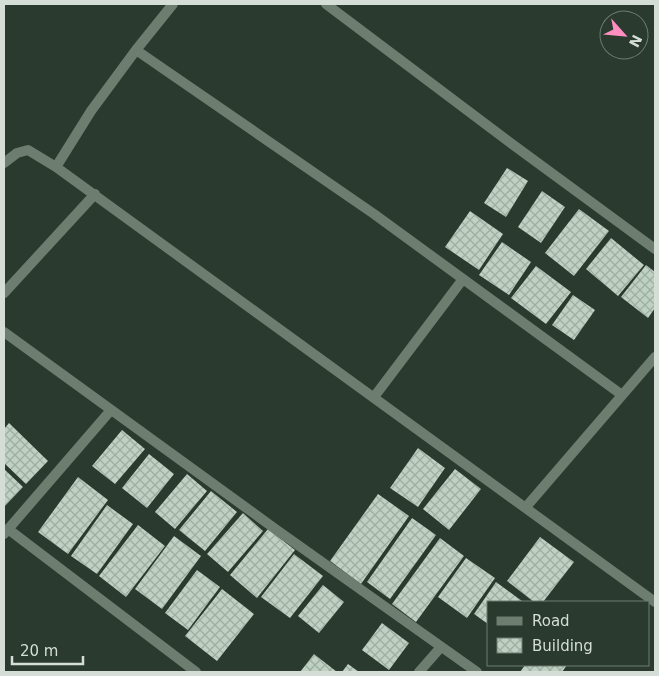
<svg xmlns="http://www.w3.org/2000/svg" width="659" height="676" font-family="'DejaVu Sans',sans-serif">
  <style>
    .building { fill: url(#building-cross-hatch) }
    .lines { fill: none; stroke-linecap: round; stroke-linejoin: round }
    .minor { stroke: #6d7e70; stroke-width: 10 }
  </style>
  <defs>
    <pattern id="building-cross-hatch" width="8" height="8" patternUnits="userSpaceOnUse" patternTransform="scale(1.25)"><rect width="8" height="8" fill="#bed1c2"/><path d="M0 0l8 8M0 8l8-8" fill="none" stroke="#9eaea2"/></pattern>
  </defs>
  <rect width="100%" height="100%" fill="#2a3a2e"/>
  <path class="building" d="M 507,168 L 528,181 L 506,217 L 484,203 Z
    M 542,191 L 565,207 L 541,243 L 518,227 Z
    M 579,209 L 609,231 L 574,276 L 545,253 Z
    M 470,211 L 503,234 L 479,270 L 445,247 Z
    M 611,238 L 644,265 L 618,296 L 586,269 Z
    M 502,242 L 531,262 L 509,295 L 479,275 Z
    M 646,265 L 655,272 L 655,308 L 648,318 L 621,297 Z
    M 536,266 L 571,292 L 546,324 L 511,298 Z
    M 573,295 L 595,310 L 574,340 L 552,325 Z
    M 9,423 L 48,461 L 26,484 L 4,463 L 4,429 Z
    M 122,430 L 145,449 L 115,484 L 92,466 Z
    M 418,448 L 445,468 L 418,507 L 390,488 Z
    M 149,454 L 174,474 L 147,508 L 122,488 Z
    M 4,469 L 23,487 L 5,506 L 4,504 Z
    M 455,469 L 481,489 L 449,530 L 423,509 Z
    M 187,474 L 207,491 L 175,529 L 155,512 Z
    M 78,477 L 108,500 L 68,554 L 38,532 Z
    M 211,491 L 237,512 L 205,551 L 179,530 Z
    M 378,494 L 409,516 L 361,584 L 330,561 Z
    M 107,505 L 133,524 L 97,574 L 71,556 Z
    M 243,513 L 263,531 L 228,572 L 207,554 Z
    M 412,518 L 436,535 L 390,599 L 367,582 Z
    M 138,525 L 165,546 L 126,597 L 99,576 Z
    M 268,529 L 295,550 L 257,598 L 230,575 Z
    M 174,536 L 201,556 L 162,609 L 135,589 Z
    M 540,537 L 574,562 L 543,602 L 534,602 L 507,581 Z
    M 440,538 L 464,556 L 416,622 L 392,604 Z
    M 294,554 L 323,576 L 290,618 L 261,597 Z
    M 466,558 L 495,578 L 467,618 L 438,597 Z
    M 197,570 L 220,587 L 188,630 L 165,613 Z
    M 496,582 L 522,601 L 521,602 L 488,602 L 488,624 L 474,614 Z
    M 323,585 L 344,602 L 319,633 L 298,616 Z
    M 222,589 L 254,614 L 217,661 L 185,636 Z
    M 382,623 L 409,643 L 389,670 L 362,650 Z
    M 314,654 L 337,672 L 300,672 Z
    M 348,664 L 359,672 L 342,672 Z
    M 525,665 L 567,665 L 562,672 L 520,672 Z"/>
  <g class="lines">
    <path class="minor" d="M 326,4 L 512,144 L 655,249
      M 136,50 L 374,214 L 622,395
      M 4,163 L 17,153 L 28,150 L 56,167 L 655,602
      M 56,167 L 91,111 L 136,50 L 173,4
      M 4,293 L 95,194
      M 4,332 L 274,528 L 477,672
      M 374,397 L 463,279
      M 526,507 L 655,357
      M 8,529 L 196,672
      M 4,534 L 111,410
      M 419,672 L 441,647"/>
  </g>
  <rect width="659" height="676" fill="none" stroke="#d4ded6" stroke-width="10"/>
  <rect x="487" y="601" width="162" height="65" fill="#2a3a2e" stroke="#6e7c71"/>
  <rect x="497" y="617" width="25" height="8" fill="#6d7e70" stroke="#6e7c71"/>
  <text x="532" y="626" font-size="15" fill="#d4ded6">Road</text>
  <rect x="497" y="638" width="25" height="15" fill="url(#building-cross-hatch)" stroke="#6e7c71"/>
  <text x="532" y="651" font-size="15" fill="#d4ded6">Building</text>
  <g transform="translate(624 35) rotate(117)"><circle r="24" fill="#2a3a2e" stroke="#6e7c71"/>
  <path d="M0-4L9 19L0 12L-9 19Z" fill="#fd8ebf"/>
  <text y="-8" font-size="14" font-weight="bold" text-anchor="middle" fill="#d4ded6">N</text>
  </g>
  <path d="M12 656v8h71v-8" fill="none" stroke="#d4ded6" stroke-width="2.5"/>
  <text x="20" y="656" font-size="15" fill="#d4ded6" stroke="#2a3a2e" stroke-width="4" paint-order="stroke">20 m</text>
</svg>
